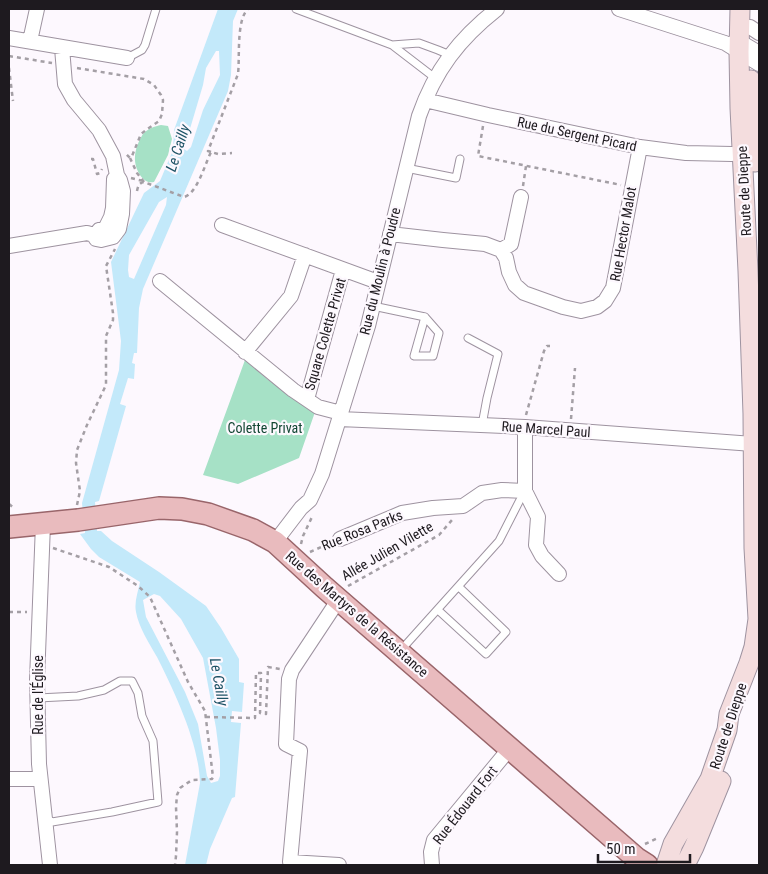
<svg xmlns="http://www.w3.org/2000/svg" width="768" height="874" font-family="'Roboto Condensed',sans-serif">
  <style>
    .green { fill: #a6e1c6 }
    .water { fill: #c3e9fa; fill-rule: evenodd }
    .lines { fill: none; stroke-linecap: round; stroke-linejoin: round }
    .service-casing { stroke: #9e93a0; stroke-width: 9 }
    .minor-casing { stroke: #9e93a0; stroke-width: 16 }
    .secondary-casing { stroke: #9e93a0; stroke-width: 21 }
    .primary-casing { stroke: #99656a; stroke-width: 24 }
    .path { stroke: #a49fa5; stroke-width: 2.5; stroke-dasharray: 4 4; stroke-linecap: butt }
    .service { stroke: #fff; stroke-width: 7 }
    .minor { stroke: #fff; stroke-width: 14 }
    .secondary { stroke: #f4ddde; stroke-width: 19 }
    .primary { stroke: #e9bbbe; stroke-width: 21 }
    .labels { text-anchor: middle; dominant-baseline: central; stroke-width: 4.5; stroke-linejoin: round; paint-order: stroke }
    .street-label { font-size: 14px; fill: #1e1a1f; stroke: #fdf8fe }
    .park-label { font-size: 14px; fill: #114633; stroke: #fdf8fe }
    .water-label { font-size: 15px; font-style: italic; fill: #1d5265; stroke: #fdf8fe }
  </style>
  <rect width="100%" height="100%" fill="#fdf8fe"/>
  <path class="green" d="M 161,125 L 168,126 L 172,139 L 168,155 L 154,182 C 142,185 134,167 135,157 C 135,150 139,140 143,134 C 147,129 155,126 161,125 Z
    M 245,360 L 267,379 L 315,412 L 299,458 L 238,484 L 203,475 Z"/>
  <path class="water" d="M 218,9 L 238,9 L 233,21 L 231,75 L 228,91 L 143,289 L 139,308 L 137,353 L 134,353 L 132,363 L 135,364 L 134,379 L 128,378 L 120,404 L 126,406 L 99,501 L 95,502 L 97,531 L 101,531 L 112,541 L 159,572 L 206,606 L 221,628 L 239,659 L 239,682 L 244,683 L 242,712 L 232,711 L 231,722 L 241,723 L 235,797 L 232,798 L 210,849 L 206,865 L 185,865 L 200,783 C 199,743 175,693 157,657 C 149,643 139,628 136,612 C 134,602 138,592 140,582 L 99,557 L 91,549 L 80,534 L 85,533 L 82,503 L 119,370 L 121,341 L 111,262 L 144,193 L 160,181 L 173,150 L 174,130 ZM 216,51 L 219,51 L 220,75 L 203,110 L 191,147 L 187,151 L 184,149 L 203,85 L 206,68 ZM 167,197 L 166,205 L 134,279 L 129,277 L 128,270 L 129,255 L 159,202 ZM 154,594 L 160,596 L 181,619 L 203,658 L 216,728 L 220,760 L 220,776 L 218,781 L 211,783 L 207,776 L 198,724 L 185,692 L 146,617 L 143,600 Z"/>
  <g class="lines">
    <defs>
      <path id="service" d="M 296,9 L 392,45 L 435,78
        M 392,45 L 419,43 L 438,50 L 450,55
        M 127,58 L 142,50 L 145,45 L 156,9
        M 406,168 L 456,178 L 460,159
        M 373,306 L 425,317 L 414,356 L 433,356 L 439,333 L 425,317
        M 468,338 L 498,354 L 487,398 L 482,425
        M 438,610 L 486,654 L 506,632 L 459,587
        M 401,650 L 499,541 L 524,492
        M 38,698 L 78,696 L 104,690 L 120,681 L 132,681 L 138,693 L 142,716 L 153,741 L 158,802 L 112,812 L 52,822 L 46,818"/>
      <path id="minor" d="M 619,9 L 725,43 L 759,64
        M 740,27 L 750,27 L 759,33
        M 9,38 L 127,58
        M 30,41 L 37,9
        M 734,42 L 739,41 L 759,53
        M 425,100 L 488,115 L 640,147 L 686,153 L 732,154
        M 222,225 L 378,282
        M 99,230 L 105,229 L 111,217 L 113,208 L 114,179 L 117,176
        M 390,234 L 443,240 L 485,244 L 501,250 L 506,258 L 509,272 L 515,285 L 524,293 L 563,307 L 581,311 L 597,307 L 605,301 L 613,288 L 640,147
        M 9,246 L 87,233 L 94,235 L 96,239 L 101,240 L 113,237 L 119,229 L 122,214 L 123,191 L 120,180 L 117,175 L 113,156 L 99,130 L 74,100 L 65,84 L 62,48
        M 501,250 L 511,244 L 521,197
        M 160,281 L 293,390 L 318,407 L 341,413
        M 245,352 L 291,296 L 305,255
        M 307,399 L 343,270
        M 339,419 L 525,427 L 753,444
        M 525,491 L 525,427
        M 43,524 L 37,680 L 39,764 L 50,865
        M 340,539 L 402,513 L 433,508 L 463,506 L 482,493 L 502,490 L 525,491 L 538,517 L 536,545 L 542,556 L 559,574
        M 275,542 L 301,508 L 310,500 L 322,474 L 368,326 L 419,116 C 435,70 459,39 497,9
        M 339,599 L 292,670 L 289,679 L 286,744 L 300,751 L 290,862 L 339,865
        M 9,779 L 40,779
        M 432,865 L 431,852 L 434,840 L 510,748"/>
      <path id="secondary" d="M 751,80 L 754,128 L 755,162
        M 666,865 L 673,844 L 710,779 L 727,730 L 729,714 L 749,663 L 754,647 L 758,619 L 754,548 L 753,414 L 748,271 L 740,108 L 739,52 L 740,9
        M 685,865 L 694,847 L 721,781"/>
      <path id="primary" d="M 9,527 L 78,520 L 159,508 L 182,509 L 208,514 L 253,530 L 275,542 L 324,587 L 636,858 L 647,865"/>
    </defs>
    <use href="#service" class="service-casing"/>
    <use href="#minor" class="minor-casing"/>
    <use href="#secondary" class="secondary-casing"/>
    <use href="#primary" class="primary-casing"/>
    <path class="path" d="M 9,56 L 52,63
      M 9,68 L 13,101
      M 77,68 L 144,79 L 154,85 L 161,95 L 163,100 L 162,114 L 159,121 L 146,130 L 141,134 L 132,156 L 130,158 L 125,153
      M 483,126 L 478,156 L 621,185
      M 211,152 L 208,151 L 238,74 C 240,58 236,20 248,9
      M 130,158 L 137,173 L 144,182
      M 91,159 L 93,159 L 97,174 L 100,173 L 102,169
      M 131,178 L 143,181
      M 523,186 L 526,166
      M 137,191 C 138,186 139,183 144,182 L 184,197 C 197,194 205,164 211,152 L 218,154 L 232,153
      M 526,415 L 544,351 L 547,346 L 550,346
      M 571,419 L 575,368
      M 9,504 L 15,509
      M 77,505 L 80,491 L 76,463 L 77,450 L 87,425 L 106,385 L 106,336 L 113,320 L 113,313 L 106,266 L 115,249
      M 301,544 L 303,536 L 312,517
      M 53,548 L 109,567 L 138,586 L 150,597 L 188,682 L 205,711 L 213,777 L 212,779 L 192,780 L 180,788 L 177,795 L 176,807 L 177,832 L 176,856 L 175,865
      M 310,552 L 328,544
      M 348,586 L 439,535 L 452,520
      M 9,612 L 27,612
      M 206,717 L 255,718 L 256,673 L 261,673 L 260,713 L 266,714 L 268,667 L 280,669
      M 645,844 L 658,838"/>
    <use href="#service" class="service"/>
    <use href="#minor" class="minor"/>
    <use href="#secondary" class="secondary"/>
    <use href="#primary" class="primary"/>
  </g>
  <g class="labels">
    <g class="street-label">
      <text transform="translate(577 134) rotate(12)">Rue du Sergent Picard</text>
      <text transform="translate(744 191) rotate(-93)">Route de Dieppe</text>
      <text transform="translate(623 234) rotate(-80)">Rue Hector Malot</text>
      <text transform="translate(380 271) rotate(-76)">Rue du Moulin à Poudre</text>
      <text transform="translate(325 334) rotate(-74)">Square Colette Privat</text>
      <text transform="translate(546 429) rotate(4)">Rue Marcel Paul</text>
      <text transform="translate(362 530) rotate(-22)">Rue Rosa Parks</text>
      <text transform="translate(387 551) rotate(-30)">Allée Julien Vilette</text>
      <text transform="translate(357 614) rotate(41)">Rue des Martyrs de la Résistance</text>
      <text transform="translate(38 695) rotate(-90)">Rue de l'Église</text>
      <text transform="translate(728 726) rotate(-72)">Route de Dieppe</text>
      <text transform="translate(465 805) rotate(-52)">Rue Édouard Fort</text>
    </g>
    <g class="park-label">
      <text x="265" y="428">Colette Privat</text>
    </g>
    <g class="water-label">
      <text transform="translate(178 148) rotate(-72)">Le Cailly</text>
      <text transform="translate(219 682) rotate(80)">Le Cailly</text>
    </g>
  </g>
  <rect width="768" height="874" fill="none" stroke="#1e1a1f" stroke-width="20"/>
  <path d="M598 854v8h92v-8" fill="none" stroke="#1e1a1f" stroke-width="2.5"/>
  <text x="606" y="854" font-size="15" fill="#1e1a1f" stroke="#fdf8fe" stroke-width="4" paint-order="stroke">50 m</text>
</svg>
